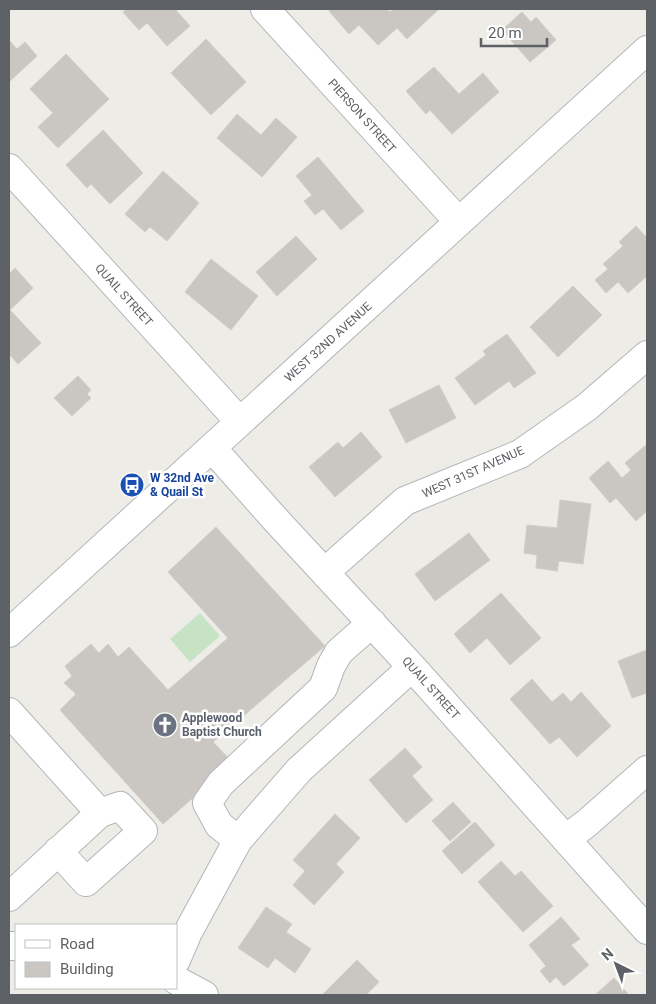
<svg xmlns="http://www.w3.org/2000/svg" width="656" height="1004" font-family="Roboto,sans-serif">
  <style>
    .green { fill: #c7e3c5 }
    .building { fill: #cac7c2; stroke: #d2cdc4 }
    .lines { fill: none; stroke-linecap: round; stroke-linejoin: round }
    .minor-casing { stroke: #b3b6b9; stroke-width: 30 }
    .minor { stroke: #fff; stroke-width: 28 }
    .labels { text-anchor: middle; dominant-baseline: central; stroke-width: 5; stroke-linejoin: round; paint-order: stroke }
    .street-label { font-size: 12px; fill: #5d6165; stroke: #fff }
    .transit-label { font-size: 12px; font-weight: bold; fill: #164399; stroke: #fff; text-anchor: start }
    .worship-label { font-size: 12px; font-weight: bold; fill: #5b616d; stroke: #fff; text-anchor: start }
  </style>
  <rect width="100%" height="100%" fill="#eeece6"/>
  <path class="green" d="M 200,613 L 220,636 L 190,662 L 170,639 Z"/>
  <path class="building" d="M 127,9 L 175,9 L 190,26 L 167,46 L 147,23 L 139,30 L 123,12 Z
    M 331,9 L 387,9 L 390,12 L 394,9 L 439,9 L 407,39 L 397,28 L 378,45 L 359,25 L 349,34 L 329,11 Z
    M 522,12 L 531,22 L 536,17 L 556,40 L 530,62 L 502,30 Z
    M 206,39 L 246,82 L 211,115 L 171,73 Z
    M 9,40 L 17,49 L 25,42 L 37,56 L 9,82 Z
    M 66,54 L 109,99 L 58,148 L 38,127 L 53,113 L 30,89 Z
    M 434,67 L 459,94 L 483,73 L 499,92 L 452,134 L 430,110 L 426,114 L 406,91 Z
    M 237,114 L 261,135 L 276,118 L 297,137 L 262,177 L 217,138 Z
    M 103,130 L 143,173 L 110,204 L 91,184 L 87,188 L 66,165 Z
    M 318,157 L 364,211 L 341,230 L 323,209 L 315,215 L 304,201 L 312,195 L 296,176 Z
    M 163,171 L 199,203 L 167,241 L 150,227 L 145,232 L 125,214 Z
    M 636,226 L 647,238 L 647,276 L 628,293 L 618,282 L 606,293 L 595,280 L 608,269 L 603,264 L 623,246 L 619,242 Z
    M 296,236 L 317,259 L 277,296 L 256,272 Z
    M 211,259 L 258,296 L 231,330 L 185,292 Z
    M 15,268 L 33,288 L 10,310 L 41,343 L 18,364 L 9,354 L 9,274 Z
    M 573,286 L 602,315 L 558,357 L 530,327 Z
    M 507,334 L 536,373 L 514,388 L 509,381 L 475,405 L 455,378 L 486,355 L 483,351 Z
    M 78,376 L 91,390 L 87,394 L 91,398 L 72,416 L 54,398 Z
    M 439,385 L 456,418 L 406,443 L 389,410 Z
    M 361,432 L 382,457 L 335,497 L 309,467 L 338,442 L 343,448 Z
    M 647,444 L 647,511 L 636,521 L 616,498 L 610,503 L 589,478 L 608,461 L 622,478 L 631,470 L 625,463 Z
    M 560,500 L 591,504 L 583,564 L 559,561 L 557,571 L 536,568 L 537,555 L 524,553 L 527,525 L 557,528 Z
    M 216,527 L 325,646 L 213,742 L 233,763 L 163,824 L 60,710 L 76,694 L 64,683 L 72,676 L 65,666 L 91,644 L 99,653 L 108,644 L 118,657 L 129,647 L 168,690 L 228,638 L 168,572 Z
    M 469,533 L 490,560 L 435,601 L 415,574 Z
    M 501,593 L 541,638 L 510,665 L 487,638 L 470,653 L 454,634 Z
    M 647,650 L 647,693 L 632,698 L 618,661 Z
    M 532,679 L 552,702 L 563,693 L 571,702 L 581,692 L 611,726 L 577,757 L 559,737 L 550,744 L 510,699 Z
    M 405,748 L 422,767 L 412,776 L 433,800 L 406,823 L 369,780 Z
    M 453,802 L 471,822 L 450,841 L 432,821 Z
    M 335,814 L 360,838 L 336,864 L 344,872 L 314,905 L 293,885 L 305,871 L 293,860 Z
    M 475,822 L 495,845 L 462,874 L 442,851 Z
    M 501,861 L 515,876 L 521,871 L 553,906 L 523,932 L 478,882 Z
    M 266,907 L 292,924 L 286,932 L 311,949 L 295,973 L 275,958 L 268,968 L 238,948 Z
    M 561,917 L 580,939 L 571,945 L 589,965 L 564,986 L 556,977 L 550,983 L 540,971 L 546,966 L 529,945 Z
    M 357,960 L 379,982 L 366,995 L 322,995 Z
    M 614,978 L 629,995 L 595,995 Z"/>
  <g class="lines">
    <defs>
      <path id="minor" d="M 265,9 L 459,222
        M 9,168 L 240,422
        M 212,448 L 275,519 L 412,667 L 647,930
        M 325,572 L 405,501 L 520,454 L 587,407 L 647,355
        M 9,633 L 647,50
        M 9,712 L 100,813 L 9,897
        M 566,839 L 587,823 L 647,770
        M 238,840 L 219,825 L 207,803 L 221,783 L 323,688 L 331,666 L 339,652 L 372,623
        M 58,851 L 86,882 L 143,831 L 120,806 L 100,813
        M 9,946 L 16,946
        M 176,960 L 188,932 L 238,840 L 299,770 L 412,667
        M 176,980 L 204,995"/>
    </defs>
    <use href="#minor" class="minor-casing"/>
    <use href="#minor" class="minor"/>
  </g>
  <defs>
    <symbol id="bus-disc" viewBox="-11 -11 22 22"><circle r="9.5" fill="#1a4fb4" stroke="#fff"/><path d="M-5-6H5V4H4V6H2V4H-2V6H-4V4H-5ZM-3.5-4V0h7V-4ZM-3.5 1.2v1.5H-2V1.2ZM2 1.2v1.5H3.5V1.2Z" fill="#fff"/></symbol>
    <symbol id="church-disc" viewBox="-11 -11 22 22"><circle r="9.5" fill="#6b7280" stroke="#fff"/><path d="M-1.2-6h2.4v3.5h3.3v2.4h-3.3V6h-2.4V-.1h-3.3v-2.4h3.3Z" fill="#fff"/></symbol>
  </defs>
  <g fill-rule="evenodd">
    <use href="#bus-disc" x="118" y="471" width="28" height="28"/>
    <use href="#church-disc" x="151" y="711" width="28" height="28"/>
  </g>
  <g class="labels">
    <g class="street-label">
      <text transform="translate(362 116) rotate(48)">PIERSON STREET</text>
      <text transform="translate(124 295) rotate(48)">QUAIL STREET</text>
      <text transform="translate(328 342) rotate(-42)">WEST 32ND AVENUE</text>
      <text transform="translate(473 472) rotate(-24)">WEST 31ST AVENUE</text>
      <text transform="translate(431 688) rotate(48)">QUAIL STREET</text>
    </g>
    <g class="transit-label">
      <text x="150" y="478">W 32nd Ave<tspan x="150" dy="14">&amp; Quail St</tspan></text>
    </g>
    <g class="worship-label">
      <text x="182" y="718">Applewood<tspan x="182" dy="14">Baptist Church</tspan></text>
    </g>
  </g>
  <rect width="656" height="1004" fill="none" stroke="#5d6165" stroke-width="20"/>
  <rect x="15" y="924" width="162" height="65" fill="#ffffff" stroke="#bec0c1"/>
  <rect x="25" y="940" width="25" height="8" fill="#ffffff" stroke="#bec0c1"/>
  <text x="60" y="949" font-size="15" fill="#5d6165">Road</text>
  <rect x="25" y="962" width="25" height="15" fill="#cac7c2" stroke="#bec0c1"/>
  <text x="60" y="974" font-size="15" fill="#5d6165">Building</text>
  <g transform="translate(616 964) rotate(318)" stroke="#ffffff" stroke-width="4" paint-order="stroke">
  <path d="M0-4L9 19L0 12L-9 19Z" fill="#5d6165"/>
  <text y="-8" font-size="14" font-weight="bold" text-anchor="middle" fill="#5d6165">N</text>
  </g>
  <path d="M481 38v8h66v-8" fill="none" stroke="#5d6165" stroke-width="2.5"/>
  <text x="488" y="38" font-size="15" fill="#5d6165" stroke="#ffffff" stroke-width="4" paint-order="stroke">20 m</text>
</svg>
